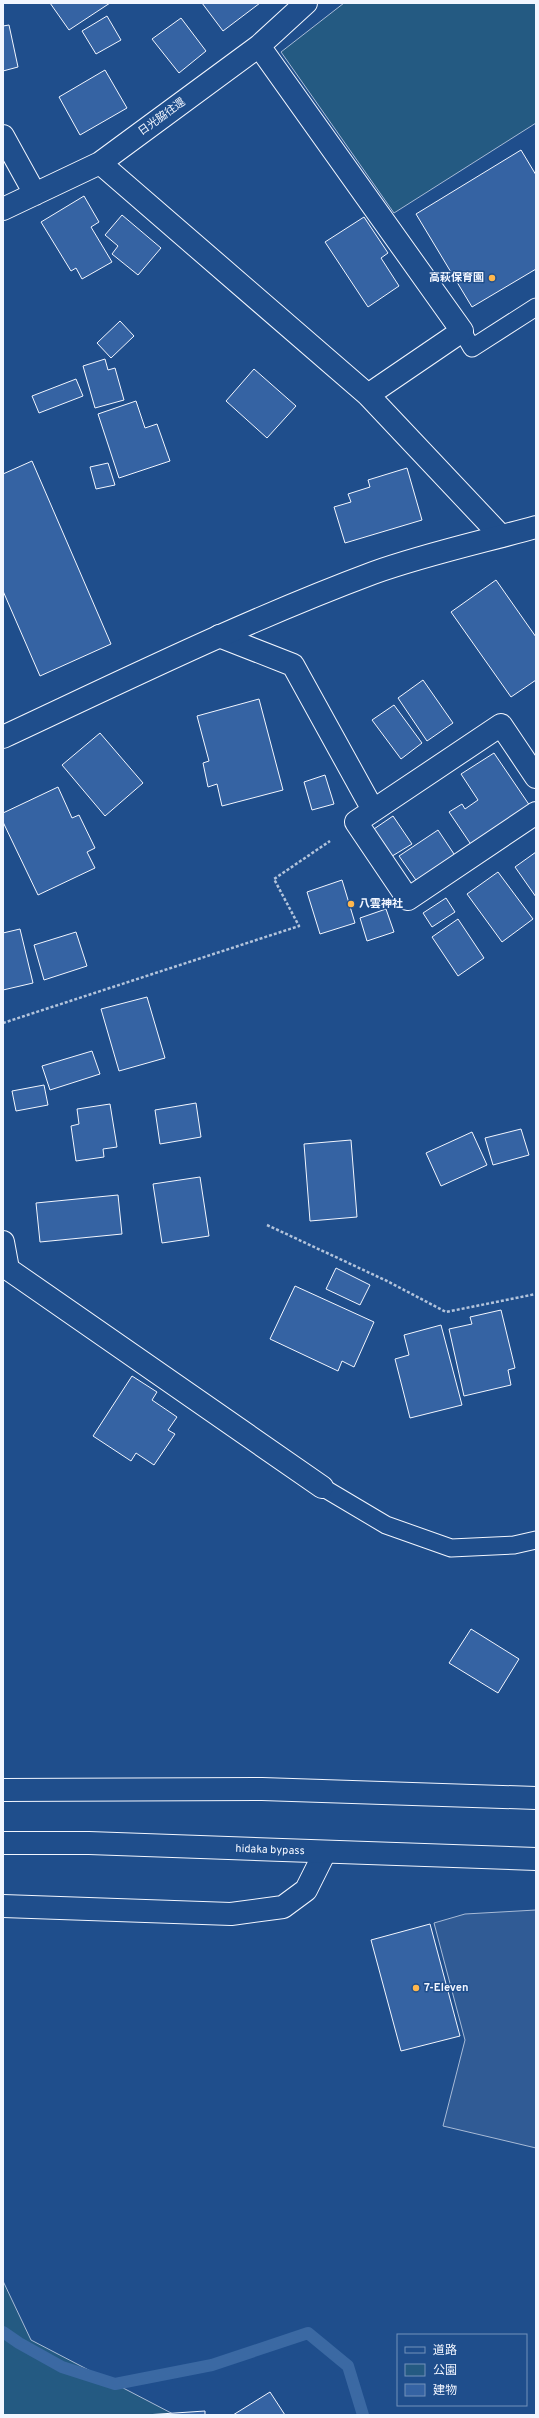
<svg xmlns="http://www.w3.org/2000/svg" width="539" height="2418" font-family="Overpass,'Noto Sans JP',sans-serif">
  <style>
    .green { fill: #245a82; stroke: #a8bbd7 }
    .parking { fill: #305b95; stroke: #a8bbd7 }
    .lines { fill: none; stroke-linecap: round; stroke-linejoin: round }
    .stream { stroke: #3b69a3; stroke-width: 12 }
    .building { fill: #3563a3; stroke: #f2f6ff }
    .service-casing { stroke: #f2f6ff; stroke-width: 19 }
    .minor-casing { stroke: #f2f6ff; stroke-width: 24 }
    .tertiary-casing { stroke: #f2f6ff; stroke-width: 24 }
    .trunk-casing { stroke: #f2f6ff; stroke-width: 24 }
    .path { stroke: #b3c4dc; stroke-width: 2.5; stroke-dasharray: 3 2; stroke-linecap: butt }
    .service { stroke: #1f4e8c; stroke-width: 17 }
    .minor { stroke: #1f4e8c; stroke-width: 22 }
    .tertiary { stroke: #1f4e8c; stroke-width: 22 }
    .trunk { stroke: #1f4e8c; stroke-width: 22 }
    .poi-dot { fill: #ffb74d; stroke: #1f4e8c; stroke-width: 1.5 }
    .labels { text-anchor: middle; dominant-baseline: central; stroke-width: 3; stroke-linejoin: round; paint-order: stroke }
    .street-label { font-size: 11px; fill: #f2f6ff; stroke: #1f4e8c }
    .poi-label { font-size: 11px; font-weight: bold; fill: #f2f6ff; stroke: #1f4e8c; text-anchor: start }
  </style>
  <rect width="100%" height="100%" fill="#1f4e8c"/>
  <path class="green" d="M 344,3 L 536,3 L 536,123 L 394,213 L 281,52 Z
    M 3,2281 L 31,2340 L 175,2415 L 3,2415 Z"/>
  <path class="parking" d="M 536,1910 L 536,2148 L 443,2126 L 465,2040 L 434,1923 L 465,1914 Z"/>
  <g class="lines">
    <path class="stream" d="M 3,2332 L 19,2343 L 62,2367 L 115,2384 L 212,2365 L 308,2333 L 348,2366 L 363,2415"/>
  </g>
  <path class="building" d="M 50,3 L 110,3 L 69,30 Z
    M 202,3 L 260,3 L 223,31 Z
    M 107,16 L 121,40 L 96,54 L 82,31 Z
    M 181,18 L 206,51 L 179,73 L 152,39 Z
    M 9,25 L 18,67 L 3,71 L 3,26 Z
    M 105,70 L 127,108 L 80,135 L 59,97 Z
    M 521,150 L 536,175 L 536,269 L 472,307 L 416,214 Z
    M 84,196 L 99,222 L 91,227 L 112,262 L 82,279 L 76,268 L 71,271 L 41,222 Z
    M 122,215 L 161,248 L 138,275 L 112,254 L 118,246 L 105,235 Z
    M 364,217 L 388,253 L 381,258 L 399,286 L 368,307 L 325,242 Z
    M 120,321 L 134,336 L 111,358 L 97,343 Z
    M 105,359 L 108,370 L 115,368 L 124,400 L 95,408 L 83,366 Z
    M 254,369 L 296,406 L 267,438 L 226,401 Z
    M 76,379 L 83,396 L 39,413 L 32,396 Z
    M 136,401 L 145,428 L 157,424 L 170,461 L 119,478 L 98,414 Z
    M 32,461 L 111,644 L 40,676 L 3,591 L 3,474 Z
    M 108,463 L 115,485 L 96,489 L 90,467 Z
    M 407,468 L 422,520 L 345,543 L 334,507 L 351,502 L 348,494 L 370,487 L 368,480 Z
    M 496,580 L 536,637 L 536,680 L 511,697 L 451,612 Z
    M 423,680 L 453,723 L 427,741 L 398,698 Z
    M 259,699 L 283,790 L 222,806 L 217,784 L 208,787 L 203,763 L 209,761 L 197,716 Z
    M 394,705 L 422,743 L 401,759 L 372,720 Z
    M 100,733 L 143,783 L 105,816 L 62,765 Z
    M 494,753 L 530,806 L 472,846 L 449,812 L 462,804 L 465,809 L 478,800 L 461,774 Z
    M 325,775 L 334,804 L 312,810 L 304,782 Z
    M 58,787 L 72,818 L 79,815 L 95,848 L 87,852 L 95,868 L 38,895 L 3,822 L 3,813 Z
    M 393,816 L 412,844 L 389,858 L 371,831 Z
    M 438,830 L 456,857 L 418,883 L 399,856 Z
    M 536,852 L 536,897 L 515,867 Z
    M 498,872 L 533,919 L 502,942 L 467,894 Z
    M 342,880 L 355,923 L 320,934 L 307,892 Z
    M 446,898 L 455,912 L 432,927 L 423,913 Z
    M 386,909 L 394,932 L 367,941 L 360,918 Z
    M 458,919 L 484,958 L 458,976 L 432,937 Z
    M 20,929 L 33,983 L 3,990 L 3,933 Z
    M 76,932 L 87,966 L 44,980 L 34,945 Z
    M 147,997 L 165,1058 L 119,1071 L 101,1009 Z
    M 92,1051 L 100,1074 L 50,1090 L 42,1066 Z
    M 44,1085 L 48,1105 L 16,1111 L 12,1091 Z
    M 196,1103 L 201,1137 L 160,1144 L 155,1110 Z
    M 110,1104 L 117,1147 L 103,1149 L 104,1157 L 76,1161 L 71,1126 L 79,1124 L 77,1109 Z
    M 521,1129 L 529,1155 L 493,1165 L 485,1138 Z
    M 472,1132 L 487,1165 L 441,1186 L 426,1153 Z
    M 351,1140 L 357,1217 L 310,1221 L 304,1144 Z
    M 200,1177 L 209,1236 L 162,1243 L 153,1184 Z
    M 118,1195 L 122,1234 L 40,1242 L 36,1203 Z
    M 336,1268 L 370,1285 L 360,1305 L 326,1289 Z
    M 295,1286 L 374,1322 L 354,1367 L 342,1361 L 338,1371 L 270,1339 Z
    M 501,1310 L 515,1368 L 508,1370 L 511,1385 L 464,1396 L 449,1329 L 472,1324 L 470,1317 Z
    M 441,1325 L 462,1405 L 410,1418 L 395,1359 L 409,1355 L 404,1335 Z
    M 132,1376 L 157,1392 L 152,1400 L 177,1417 L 168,1430 L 175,1434 L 154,1465 L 136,1453 L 131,1461 L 93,1436 Z
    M 471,1629 L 519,1659 L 498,1693 L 449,1663 Z
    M 430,1924 L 460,2036 L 401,2051 L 371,1940 Z
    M 270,2392 L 285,2415 L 233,2415 Z
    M 205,2411 L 205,2415 L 145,2415 Z"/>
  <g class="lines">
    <defs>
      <path id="service" d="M 462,331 L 472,348 L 536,307
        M 322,1487 L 386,1525 L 451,1548 L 514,1545 L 536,1540"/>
      <path id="minor" d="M 259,46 L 462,331 L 368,395
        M 3,136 L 35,194
        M 100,163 L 368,395 L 501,536
        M 3,209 L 100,163 L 259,46 L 306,3
        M 219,636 L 293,665 L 373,810
        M 536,777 L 501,725 L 356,822 L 408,899 L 536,813
        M 3,1242 L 8,1269 L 322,1487
        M 3,1906 L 231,1914 L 283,1907 L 306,1890 L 325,1852"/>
      <path id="tertiary" d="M 3,737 C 125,680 247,620 373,573 C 426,554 482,542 536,527"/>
      <path id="trunk" d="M 3,1790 L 262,1789 L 536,1798
        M 3,1843 L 89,1843 L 536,1859"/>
    </defs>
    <use href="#service" class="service-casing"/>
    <use href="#minor" class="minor-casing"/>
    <use href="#tertiary" class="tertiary-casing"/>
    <use href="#trunk" class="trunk-casing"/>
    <path class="path" d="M 3,1023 L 299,926 L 274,879 L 330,841
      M 267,1225 L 387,1281 L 446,1312 L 536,1294"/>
    <use href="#service" class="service"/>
    <use href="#minor" class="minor"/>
    <use href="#tertiary" class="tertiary"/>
    <use href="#trunk" class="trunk"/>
  </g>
  <g class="poi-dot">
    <circle cx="492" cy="278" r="4"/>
    <circle cx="351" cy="904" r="4"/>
    <circle cx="416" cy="1988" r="4"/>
  </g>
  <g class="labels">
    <g class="street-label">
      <text transform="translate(162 117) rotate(-36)">日光脇往還</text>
      <text transform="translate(270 1850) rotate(2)">hidaka bypass</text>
    </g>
    <g class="poi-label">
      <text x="484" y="278" text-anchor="end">高萩保育園</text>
      <text x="359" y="904">八雲神社</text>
      <text x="424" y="1988">7-Eleven</text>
    </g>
  </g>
  <rect width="539" height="2418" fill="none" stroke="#f2f6ff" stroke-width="8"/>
  <rect x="397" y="2334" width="130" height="72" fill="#1f4e8c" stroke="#7391ba"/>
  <rect x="405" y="2347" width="20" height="6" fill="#1f4e8c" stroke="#7391ba"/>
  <text x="433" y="2354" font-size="12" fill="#f2f6ff">道路</text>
  <rect x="405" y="2364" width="20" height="12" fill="#245a82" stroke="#7391ba"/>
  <text x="433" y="2374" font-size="12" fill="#f2f6ff">公園</text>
  <rect x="405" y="2384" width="20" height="12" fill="#3563a3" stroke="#7391ba"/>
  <text x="433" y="2394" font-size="12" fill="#f2f6ff">建物</text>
</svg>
